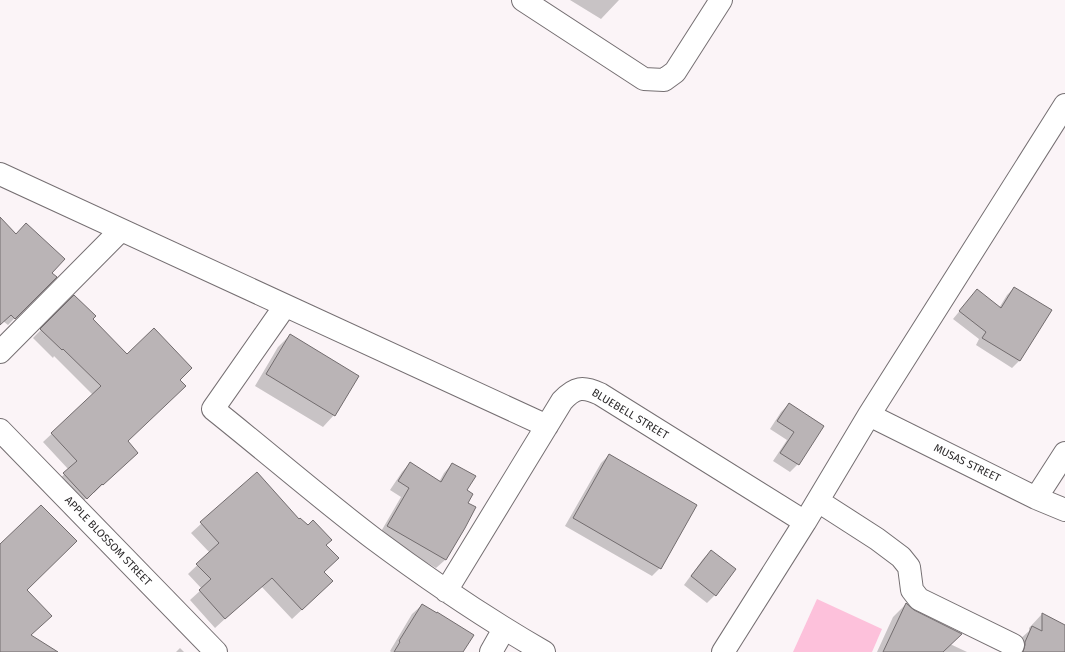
<svg xmlns="http://www.w3.org/2000/svg" width="1065" height="652" font-family="'Fira Sans',sans-serif">
  <style>
    .green { fill: #fdc1db }
    .shadow { fill: #0003 }
    .building { fill: #bab4b6; stroke: #726c6e }
    .lines { fill: none; stroke-linecap: round; stroke-linejoin: round }
    .minor-casing { stroke: #756f72; stroke-width: 24 }
    .minor { stroke: #fff; stroke-width: 22 }
    .labels { text-anchor: middle; dominant-baseline: central; stroke-width: 3.5; stroke-linejoin: round; paint-order: stroke }
    .street-label { font-size: 11px; fill: #2d2b2c; stroke: #fff }
  </style>
  <rect width="100%" height="100%" fill="#fbf4f7"/>
  <path class="green" d="M 817,599 L 882,629 L 872,652 L 793,652 Z"/>
  <path class="shadow" d="M 570,0 L 619,0 L 601,19 Z
    M 0,226 L 55,277 L 8,325 L 3,321 L 0,324 Z
    M 1014,288 L 1050,311 L 1019,361 L 1012,368 L 976,345 L 979,339 L 953,319 L 977,290 L 999,308 L 1007,295 Z
    M 74,296 L 91,319 L 127,355 L 179,380 L 126,441 L 128,461 L 94,493 L 93,492 L 78,506 L 56,482 L 69,470 L 43,442 L 93,395 L 54,356 L 53,358 L 33,338 Z
    M 290,335 L 334,415 L 323,427 L 255,386 L 278,347 Z
    M 789,404 L 823,426 L 798,464 L 790,472 L 773,461 L 787,440 L 770,429 L 781,412 Z
    M 609,455 L 660,568 L 652,576 L 565,526 L 601,463 Z
    M 410,463 L 439,482 L 444,473 L 452,464 L 466,491 L 466,503 L 474,508 L 445,560 L 436,568 L 379,535 L 401,497 L 390,490 L 402,472 Z
    M 257,473 L 299,520 L 325,545 L 322,591 L 292,619 L 261,586 L 215,628 L 190,600 L 202,589 L 188,574 L 210,553 L 191,533 Z
    M 711,551 L 715,595 L 707,603 L 684,585 L 703,559 Z
    M 906,604 L 950,644 L 967,652 L 877,652 L 893,617 Z
    M 422,605 L 462,652 L 391,652 L 390,651 L 412,614 Z
    M 1042,614 L 1065,626 L 1065,652 L 1013,652 L 1018,641 L 1029,631 L 1029,628 Z
    M 180,648 L 184,652 L 176,652 Z"/>
  <path class="building" d="M 0,217 L 16,234 L 26,223 L 65,259 L 52,273 L 57,277 L 15,319 L 11,315 L 0,325 Z
    M 1014,287 L 1052,310 L 1020,361 L 982,338 L 986,332 L 959,311 L 977,289 L 1001,308 Z
    M 74,295 L 96,316 L 93,319 L 127,354 L 154,328 L 192,368 L 180,380 L 186,386 L 128,441 L 138,453 L 103,485 L 102,484 L 87,499 L 63,473 L 77,461 L 51,433 L 101,386 L 63,349 L 62,350 L 40,329 Z
    M 290,334 L 359,376 L 335,416 L 266,374 Z
    M 789,403 L 824,426 L 799,465 L 780,453 L 794,432 L 777,421 Z
    M 609,454 L 697,505 L 661,569 L 573,518 Z
    M 410,462 L 441,482 L 452,463 L 476,476 L 467,490 L 473,494 L 468,503 L 476,507 L 465,528 L 446,560 L 387,526 L 409,488 L 398,481 Z
    M 257,472 L 299,519 L 300,518 L 308,525 L 313,520 L 332,540 L 326,545 L 339,558 L 324,572 L 333,581 L 302,610 L 272,578 L 225,619 L 199,590 L 211,579 L 196,564 L 219,543 L 200,522 Z
    M 41,505 L 77,541 L 27,590 L 52,616 L 31,635 L 58,652 L 0,652 L 0,544 Z
    M 711,550 L 736,569 L 716,596 L 691,576 Z
    M 906,603 L 914,610 L 962,634 L 943,652 L 883,652 Z
    M 422,604 L 437,613 L 437,612 L 474,635 L 463,652 L 394,652 L 400,642 L 399,641 Z
    M 1042,613 L 1065,625 L 1065,652 L 1023,652 L 1025,645 L 1025,642 L 1032,626 L 1042,631 Z"/>
  <g class="lines">
    <defs>
      <path id="minor" d="M 523,0 L 644,79 L 664,80 L 675,72 L 721,0
        M 0,174 L 547,426
        M 285,306 L 213,409 C 267,452 320,498 374,539 C 429,580 485,618 544,652
        M 0,352 L 121,230
        M 869,415 L 1036,498 L 1065,510
        M 0,430 L 216,652
        M 1036,498 L 1065,453
        M 818,501 L 877,539 L 901,557 L 909,567 L 912,590 L 919,599 L 1013,645
        M 446,591 L 562,401 C 575,387 583,386 600,394 L 805,522
        M 491,652 L 504,629
        M 723,652 L 805,522 L 869,415 L 1065,105"/>
    </defs>
    <use href="#minor" class="minor-casing"/>
    <use href="#minor" class="minor"/>
  </g>
  <g class="labels">
    <g class="street-label">
      <text transform="translate(630 414) rotate(31)">BLUEBELL STREET</text>
      <text transform="translate(967 463) rotate(26)">MUSAS STREET</text>
      <text transform="translate(108 541) rotate(46)">APPLE BLOSSOM STREET</text>
    </g>
  </g>
</svg>
